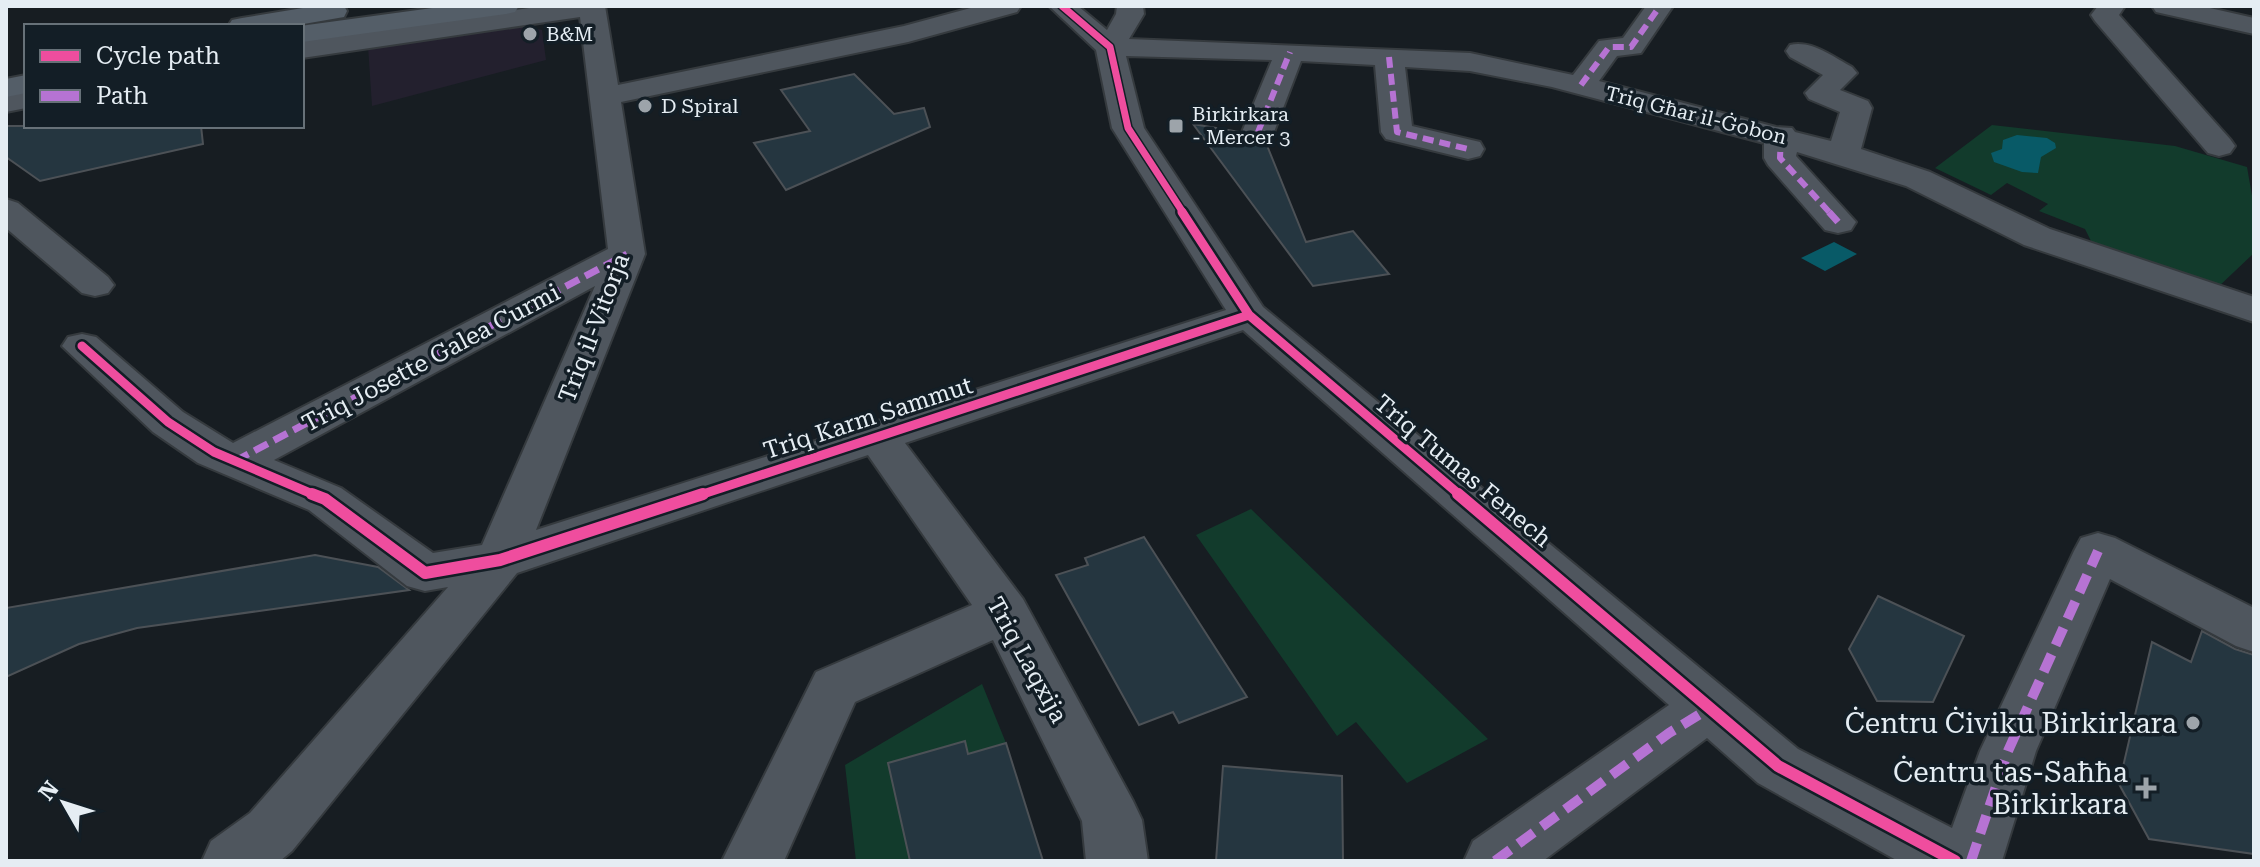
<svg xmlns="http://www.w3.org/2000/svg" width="2260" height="867" font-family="'Roboto Serif',serif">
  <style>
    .commercial { fill: #23202e }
    .green { fill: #123b2c }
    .water { fill: #085a67 }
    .building { fill: #253640; stroke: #4c5156; stroke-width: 2 }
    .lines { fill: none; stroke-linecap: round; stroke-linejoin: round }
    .minor-casing { stroke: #353a3e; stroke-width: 4 }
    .highway-casing { stroke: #353a3e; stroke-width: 4 }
    .minor { fill: #4f565e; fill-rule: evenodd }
    .highway { fill: #545e68; fill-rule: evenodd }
    .quiet-far2 { stroke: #b673d3; stroke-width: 6; stroke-dasharray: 11 6; stroke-linecap: butt }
    .quiet-far1 { stroke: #b673d3; stroke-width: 7; stroke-dasharray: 15 7; stroke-linecap: butt }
    .quiet { stroke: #b673d3; stroke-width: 10; stroke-dasharray: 19 10; stroke-linecap: butt }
    .cycleway-far2-casing { stroke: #131e26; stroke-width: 10 }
    .cycleway-far1-casing { stroke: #131e26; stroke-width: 14 }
    .cycleway-casing { stroke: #131e26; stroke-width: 17 }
    .cycleway-far2 { stroke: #ef4d9e; stroke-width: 7 }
    .cycleway-far1 { stroke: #ef4d9e; stroke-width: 9 }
    .cycleway { stroke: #ef4d9e; stroke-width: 12 }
    .poi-dot { fill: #9da4aa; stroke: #131e26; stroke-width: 3 }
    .labels { text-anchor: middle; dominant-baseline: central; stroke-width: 7; stroke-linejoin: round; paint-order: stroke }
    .far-poi-label { font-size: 20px; fill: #e5edf3; stroke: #131e26; text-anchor: start }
    .far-street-label { font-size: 20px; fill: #e5edf3; stroke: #131e26 }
    .street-label { font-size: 24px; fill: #e5edf3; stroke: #131e26 }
    .near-poi-label { font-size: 28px; fill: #e5edf3; stroke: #131e26; text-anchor: end }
  </style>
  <rect width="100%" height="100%" fill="#171d22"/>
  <path class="commercial" d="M 522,25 L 542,30 L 546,60 L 372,106 L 368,46 Z"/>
  <path class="green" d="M 1992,125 L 2175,146 L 2247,167 L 2254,207 L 2254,253 L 2215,290 L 2096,251 L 2085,229 L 2039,211 L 2048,204 L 2007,183 L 1991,195 L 1935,168 Z
    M 1251,509 L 1488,739 L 1407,783 L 1356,722 L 1337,736 L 1196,535 Z
    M 982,684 L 1006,743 L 968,754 L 965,742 L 916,861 L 856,861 L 845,765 Z"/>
  <path class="water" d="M 2017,135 L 2047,138 L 2055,143 L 2056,148 L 2041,157 L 2038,173 L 2022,172 L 1994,162 L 1991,153 L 2002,149 L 2003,140 Z
    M 1834,242 L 1857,254 L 1825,271 L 1801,258 Z"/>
  <path class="building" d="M 854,74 L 894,114 L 924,108 L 930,127 L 786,190 L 754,143 L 810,131 L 781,90 Z
    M 1193,124 L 1239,132 L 1246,142 L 1266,143 L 1306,242 L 1353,231 L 1389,274 L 1313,286 Z
    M 6,126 L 201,126 L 203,144 L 40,181 L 6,157 Z
    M 1144,537 L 1247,697 L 1179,723 L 1173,712 L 1139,725 L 1056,575 L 1088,565 L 1085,558 Z
    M 315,555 L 378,567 L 409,590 L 137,628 L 79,644 L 6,677 L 6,608 Z
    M 1878,596 L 1964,636 L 1933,702 L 1877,701 L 1849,649 Z
    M 2202,631 L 2235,649 L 2254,655 L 2254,854 L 2149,839 L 2119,784 L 2152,642 L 2191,662 Z
    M 965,741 L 968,754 L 1006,743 L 1043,861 L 910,861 L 888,763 Z
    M 1223,766 L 1342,776 L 1343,861 L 1216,861 Z"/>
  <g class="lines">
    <defs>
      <path id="minor" d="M 543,6 L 605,6 L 618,85 L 904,26 L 978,6 L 1021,6 L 1017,12 L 908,42 L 621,102 L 645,254 L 536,530 L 1226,310 L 1112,128 L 1096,50 L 1049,6 L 1078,6 L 1107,30 L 1116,14 L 1117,6 L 1143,6 L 1144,14 L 1129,39 L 1470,53 L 1573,75 L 1599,41 L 1623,38 L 1646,6 L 1673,6 L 1641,53 L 1617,56 L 1599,81 L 1776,127 L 1792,128 L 1795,132 L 1831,141 L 1840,112 L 1809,99 L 1805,93 L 1823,75 L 1790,57 L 1786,51 L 1790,45 C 1812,40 1833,57 1852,67 L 1857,73 L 1840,90 L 1868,101 L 1872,108 L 1861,149 L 1930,172 L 2050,229 L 2254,297 L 2254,322 L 2024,245 L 1906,186 L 1797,152 L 1796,156 L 1856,222 L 1851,230 L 1838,233 L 1825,230 L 1768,165 L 1764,158 L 1764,143 L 1552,87 L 1470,71 L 1405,67 L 1412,126 L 1480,142 L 1484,149 L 1480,156 L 1468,159 L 1386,139 L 1381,132 L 1375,65 L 1301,61 L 1274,132 L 1269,139 L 1258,142 L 1247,139 L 1242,132 L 1272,60 L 1126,56 L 1144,128 L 1263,307 L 1798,749 L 1952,828 L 1980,751 L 2074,551 L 2081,538 L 2098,533 L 2115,538 L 2254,608 L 2254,652 L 2236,646 L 2110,579 L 2036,751 L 2002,861 L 1898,861 L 1758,783 L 1707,738 L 1543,861 L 1464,861 L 1473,841 L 1669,705 L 1243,330 L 905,443 L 1023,599 L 1133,801 L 1142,820 L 1148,861 L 1086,861 L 1082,821 L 993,640 L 855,702 L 784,861 L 722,861 L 816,672 L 972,605 L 868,455 L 517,573 L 292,851 L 280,861 L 202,861 L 211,841 L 250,813 L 448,587 L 425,591 L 407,586 L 309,510 L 198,463 L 153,432 L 62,346 L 68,337 L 82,334 L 96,337 L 183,412 L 233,443 L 608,249 L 580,17 L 302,58 L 302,40 ZM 595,286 L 482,545 L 433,553 L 341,488 L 274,460 Z
        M 2098,6 L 2125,6 L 2119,15 L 2230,139 L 2235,146 L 2230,153 L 2219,156 L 2208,153 L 2095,21 L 2091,15 Z
        M 2152,6 L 2201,6 L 2254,18 L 2254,34 L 2156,12 Z
        M 26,90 L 26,108 L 6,112 L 6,94 Z
        M 6,199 L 18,203 L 108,277 L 114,285 L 108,293 L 95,296 L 82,293 L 6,228 Z"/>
      <path id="highway" d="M 315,6 L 344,6 L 347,11 L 344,17 L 292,26 L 228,26 L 232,20 L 242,18 Z
        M 447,6 L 519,6 L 515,12 L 506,14 L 302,42 L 300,26 Z
        M 26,75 L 26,93 L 6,97 L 6,79 Z"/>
    </defs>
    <use href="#minor" class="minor-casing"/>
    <use href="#highway" class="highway-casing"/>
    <use href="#minor" class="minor"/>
    <use href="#highway" class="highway"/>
    <path class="quiet-far2" d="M 1389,57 L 1397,132 L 1468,149
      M 1581,85 L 1609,47 L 1631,47 L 1660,6
      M 1258,132 L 1290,52
      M 1781,135 L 1780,158 L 1831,214"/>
    <path class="quiet-far1" d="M 1829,212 L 1838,222
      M 235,461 L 627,254"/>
    <path class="quiet" d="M 1495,861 L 1669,733 L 1710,708
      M 1971,861 L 2008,751 L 2098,551"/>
    <defs>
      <path id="cycleway-far2" d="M 1062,6 L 1110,47 L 1128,128 L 1184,214"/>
      <path id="cycleway-far1" d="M 1182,212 L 1249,315 L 1461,496
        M 82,346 L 168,422 L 214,452 L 317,496
        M 697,496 L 1249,315"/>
      <path id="cycleway" d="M 312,494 L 325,499 L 425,573 L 500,560 L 703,494
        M 1458,494 L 1778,766 L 1955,861"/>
    </defs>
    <use href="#cycleway-far2" class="cycleway-far2-casing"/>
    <use href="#cycleway-far1" class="cycleway-far1-casing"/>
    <use href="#cycleway" class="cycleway-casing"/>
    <use href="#cycleway-far2" class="cycleway-far2"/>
    <use href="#cycleway-far1" class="cycleway-far1"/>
    <use href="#cycleway" class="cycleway"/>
  </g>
  <g class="poi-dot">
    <circle cx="530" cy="34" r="8"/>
    <circle cx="645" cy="106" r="8"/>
    <rect x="1168" y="118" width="16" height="16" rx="4"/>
    <circle cx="2193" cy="723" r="8"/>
    <path d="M2142 776h8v8h8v8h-8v8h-8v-8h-8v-8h8z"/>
  </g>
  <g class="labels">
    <g class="far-poi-label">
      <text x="546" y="34">B&amp;M</text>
      <text x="661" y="106">D Spiral</text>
      <text x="1192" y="114">Birkirkara<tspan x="1192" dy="23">- Mercer 3</tspan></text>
    </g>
    <g class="far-street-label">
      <text transform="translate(1696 115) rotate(14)">Triq Għar il-Ġobon</text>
    </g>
    <g class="street-label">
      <text transform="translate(594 328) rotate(-69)">Triq il-Vitorja</text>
      <text transform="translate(431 358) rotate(-28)">Triq Josette Galea Curmi</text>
      <text transform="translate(868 418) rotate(-18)">Triq Karm Sammut</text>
      <text transform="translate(1463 471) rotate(40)">Triq Tumas Fenech</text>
      <text transform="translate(1027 660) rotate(61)">Triq Laqxija</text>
    </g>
    <g class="near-poi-label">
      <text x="2177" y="723">Ċentru Ċiviku Birkirkara</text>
      <text x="2128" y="772">Ċentru tas-Saħħa<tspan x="2128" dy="32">Birkirkara</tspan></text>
    </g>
  </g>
  <rect width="2260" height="867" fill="none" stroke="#e5edf3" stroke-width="16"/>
  <rect x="24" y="24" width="280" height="104" fill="#131e26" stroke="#677178" stroke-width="2"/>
  <rect x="40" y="50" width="40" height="12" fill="#ef4d9e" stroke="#677178" stroke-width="2"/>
  <text x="96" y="64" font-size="24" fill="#e5edf3">Cycle path</text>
  <rect x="40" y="90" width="40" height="12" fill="#b673d3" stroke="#677178" stroke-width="2"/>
  <text x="96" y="104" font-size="24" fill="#e5edf3">Path</text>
  <g transform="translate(64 803) rotate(309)" stroke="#131e26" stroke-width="6" paint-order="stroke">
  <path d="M0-6L14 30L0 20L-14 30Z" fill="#e5edf3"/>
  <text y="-12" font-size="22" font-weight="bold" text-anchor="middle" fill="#e5edf3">N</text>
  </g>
</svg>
